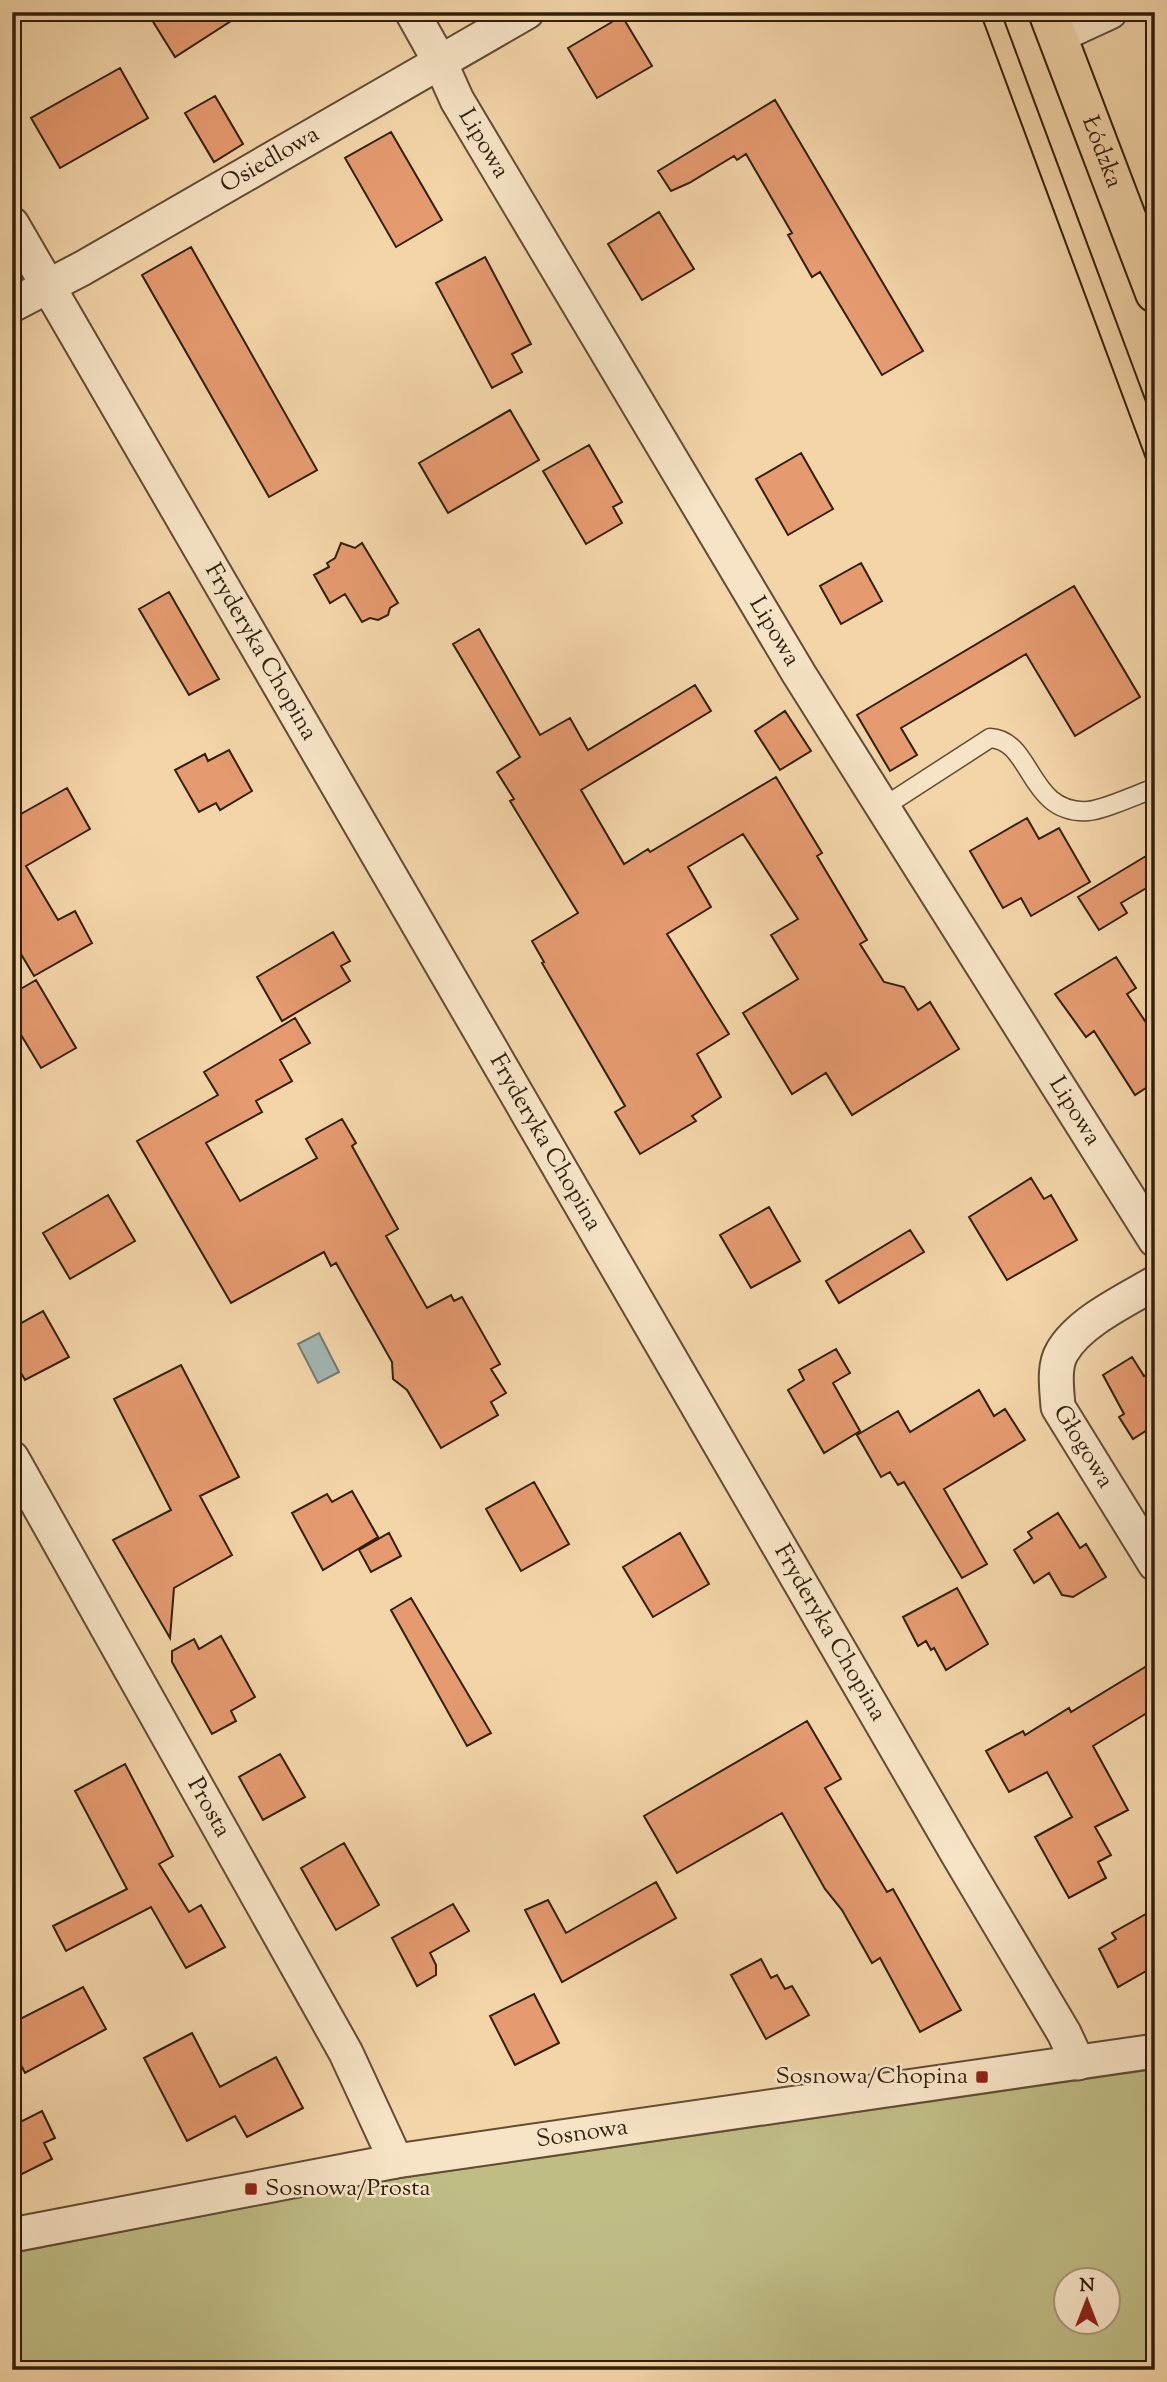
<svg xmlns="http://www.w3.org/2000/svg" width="1167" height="2382" font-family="'Sorts Mill Goudy',serif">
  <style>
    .green { fill: #bfbc84; stroke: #786e48; stroke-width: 2; fill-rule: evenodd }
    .water { fill: #a1b6b3; stroke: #747a71; stroke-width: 2 }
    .building { fill: #e59a6f; stroke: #311f0d; stroke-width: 2 }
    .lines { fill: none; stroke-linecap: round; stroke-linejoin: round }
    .lane-casing { stroke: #624c34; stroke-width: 21 }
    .street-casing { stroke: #624c34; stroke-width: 37 }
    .primary-casing { stroke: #311f0d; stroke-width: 42 }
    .lane { stroke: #f7e4c6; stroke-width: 18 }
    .street { stroke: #f7e4c6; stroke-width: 33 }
    .primary { stroke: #f3d5a8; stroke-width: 38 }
    .tram { stroke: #311f0d; stroke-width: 2 }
    .poi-dot { fill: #8f2418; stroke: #f7e4c6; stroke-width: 2.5 }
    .labels { text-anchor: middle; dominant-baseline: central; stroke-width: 5; stroke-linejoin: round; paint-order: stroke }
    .street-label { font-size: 24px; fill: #311f0d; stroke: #f7e4c6 }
    .poi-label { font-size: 24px; fill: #311f0d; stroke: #f7e4c6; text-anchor: end }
  </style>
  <rect width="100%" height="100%" fill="#f3d5a8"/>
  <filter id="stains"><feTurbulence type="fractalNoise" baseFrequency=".00286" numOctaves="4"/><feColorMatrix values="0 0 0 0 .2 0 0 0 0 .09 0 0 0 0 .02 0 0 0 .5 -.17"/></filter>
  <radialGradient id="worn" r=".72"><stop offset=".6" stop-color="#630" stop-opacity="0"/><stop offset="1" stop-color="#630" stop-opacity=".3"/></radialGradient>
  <path class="green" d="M 1155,2069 L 1155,2370 L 12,2370 L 12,2253 L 386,2180 ZM 1066,2280 L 1108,2280 L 1108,2322 L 1066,2322 Z"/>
  <path class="water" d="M 319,1333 L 339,1372 L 318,1383 L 298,1344 Z"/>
  <path class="building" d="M 147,12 L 245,12 L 175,57 Z
    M 622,16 L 652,66 L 597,98 L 568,48 Z
    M 120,68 L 148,118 L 60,168 L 31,118 Z
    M 215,96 L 243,144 L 214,162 L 185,113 Z
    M 775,100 L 923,351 L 882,375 L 820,272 L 812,277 L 788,235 L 792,233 L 746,154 L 737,160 L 734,156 L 689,183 L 671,191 L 658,171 Z
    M 391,132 L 442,220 L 396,247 L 345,158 Z
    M 659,212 L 694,269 L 642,300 L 608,244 Z
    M 191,247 L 317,470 L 269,497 L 142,275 Z
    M 485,257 L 531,344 L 512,354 L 522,372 L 492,388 L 436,283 Z
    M 510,410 L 539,460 L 448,513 L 419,463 Z
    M 589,445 L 622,502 L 613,507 L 622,523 L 586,544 L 543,471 Z
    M 801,453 L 833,509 L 788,535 L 756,479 Z
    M 341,543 L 355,548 L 362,543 L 398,603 L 390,608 L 388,615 L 378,620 L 370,618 L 362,622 L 345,594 L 330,603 L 314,575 L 329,567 L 327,563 L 335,558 Z
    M 861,563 L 882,601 L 841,624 L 820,586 Z
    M 1074,586 L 1140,697 L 1075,736 L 1026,654 L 901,728 L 917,755 L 890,771 L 857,715 Z
    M 169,592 L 219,679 L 189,695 L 139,609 Z
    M 479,629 L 540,735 L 570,718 L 588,750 L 695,685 L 711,711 L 581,790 L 624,864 L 648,849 L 650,852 L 776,777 L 822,853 L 817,856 L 867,940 L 860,944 L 884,982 L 904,987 L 918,1010 L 930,1002 L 959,1049 L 852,1115 L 826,1073 L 792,1094 L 743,1013 L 798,979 L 771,935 L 798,919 L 743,834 L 688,867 L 711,907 L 667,934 L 729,1034 L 697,1054 L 721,1097 L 692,1116 L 696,1121 L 640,1154 L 615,1112 L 625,1106 L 542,963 L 544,962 L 532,941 L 578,913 L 510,801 L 514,799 L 497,772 L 520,757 L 453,644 Z
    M 785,711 L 811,751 L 780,770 L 755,731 Z
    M 229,750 L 252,791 L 220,810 L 216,803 L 199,812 L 175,770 L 205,754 L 208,761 Z
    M 67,788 L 90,829 L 26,866 L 58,920 L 75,911 L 92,943 L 34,976 L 12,939 L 12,819 Z
    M 1027,818 L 1039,839 L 1059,828 L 1090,882 L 1031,916 L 1021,898 L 1003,908 L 970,851 Z
    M 1146,856 L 1155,871 L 1155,883 L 1121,903 L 1127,913 L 1099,930 L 1078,897 Z
    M 333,932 L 350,961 L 341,966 L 350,981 L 282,1021 L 257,977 Z
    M 1116,957 L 1136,988 L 1127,994 L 1155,1036 L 1155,1082 L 1135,1095 L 1094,1031 L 1086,1037 L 1055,994 Z
    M 36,980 L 76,1048 L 41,1068 L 12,1020 L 12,994 Z
    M 295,1018 L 310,1043 L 280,1060 L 292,1081 L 256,1101 L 262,1112 L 206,1143 L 240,1201 L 317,1158 L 306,1139 L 342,1119 L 356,1143 L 352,1146 L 398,1229 L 386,1236 L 427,1308 L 451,1295 L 454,1301 L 462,1297 L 500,1364 L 491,1369 L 506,1393 L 491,1402 L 498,1415 L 441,1448 L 407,1390 L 393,1379 L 392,1362 L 336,1263 L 331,1266 L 324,1252 L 231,1303 L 137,1141 L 218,1095 L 204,1072 Z
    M 1031,1178 L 1044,1199 L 1051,1195 L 1077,1240 L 1007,1280 L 969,1217 Z
    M 108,1195 L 135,1241 L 70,1279 L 43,1233 Z
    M 769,1207 L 800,1261 L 751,1288 L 720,1235 Z
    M 910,1230 L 924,1252 L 839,1303 L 826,1281 Z
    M 43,1311 L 69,1357 L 25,1380 L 12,1357 L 12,1328 Z
    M 836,1349 L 850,1373 L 833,1383 L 860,1431 L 824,1453 L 788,1390 L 804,1380 L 799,1370 Z
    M 1132,1357 L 1144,1376 L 1155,1369 L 1155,1425 L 1133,1439 L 1119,1417 L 1124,1414 L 1103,1375 Z
    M 181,1365 L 239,1477 L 200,1496 L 232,1555 L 174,1588 L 170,1638 L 113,1540 L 171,1510 L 114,1399 Z
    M 979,1390 L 994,1416 L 1005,1409 L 1025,1440 L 944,1489 L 987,1564 L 962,1578 L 904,1482 L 898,1485 L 890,1472 L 881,1477 L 857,1435 L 898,1411 L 910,1432 Z
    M 534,1482 L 569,1544 L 521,1571 L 486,1509 Z
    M 352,1491 L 378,1537 L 323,1570 L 292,1513 L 327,1494 L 332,1502 Z
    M 1058,1513 L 1080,1548 L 1086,1544 L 1106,1577 L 1073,1597 L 1062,1595 L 1049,1573 L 1034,1583 L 1014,1550 L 1032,1538 L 1028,1532 Z
    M 389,1533 L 401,1556 L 371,1572 L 359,1550 Z
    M 680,1533 L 709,1584 L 653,1617 L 623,1567 Z
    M 957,1588 L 988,1644 L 946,1670 L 934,1648 L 931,1650 L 926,1641 L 918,1646 L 903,1617 Z
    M 411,1598 L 491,1733 L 467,1746 L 391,1610 Z
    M 221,1636 L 255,1697 L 231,1711 L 236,1721 L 212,1734 L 172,1662 L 172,1651 L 194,1639 L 199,1649 Z
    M 1155,1661 L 1155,1708 L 1093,1746 L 1128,1810 L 1095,1827 L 1111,1855 L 1098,1862 L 1106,1878 L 1069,1898 L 1035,1837 L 1072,1817 L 1047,1772 L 1009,1792 L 986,1751 L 1023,1731 L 1025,1735 L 1069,1708 L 1071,1712 Z
    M 807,1721 L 841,1779 L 825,1788 L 887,1892 L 893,1889 L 961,2010 L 920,2032 L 880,1958 L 872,1963 L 842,1910 L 825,1889 L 782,1813 L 677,1873 L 644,1816 Z
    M 280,1754 L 305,1797 L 263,1820 L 239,1777 Z
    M 125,1764 L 173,1856 L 159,1864 L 189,1912 L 201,1905 L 225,1947 L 186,1968 L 151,1907 L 66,1951 L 53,1926 L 127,1889 L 75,1791 Z
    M 344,1843 L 379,1905 L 336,1930 L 301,1868 Z
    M 656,1882 L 676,1918 L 562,1982 L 525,1910 L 548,1900 L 566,1933 Z
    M 453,1904 L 469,1931 L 430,1953 L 436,1965 L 436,1975 L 417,1986 L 392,1938 Z
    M 1155,1909 L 1155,1966 L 1118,1987 L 1099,1949 L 1116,1939 L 1112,1933 Z
    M 761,1959 L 771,1978 L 777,1975 L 785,1989 L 792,1986 L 809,2015 L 766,2039 L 731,1975 Z
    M 83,1987 L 106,2029 L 25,2073 L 12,2048 L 12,2023 Z
    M 534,1994 L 559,2043 L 515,2065 L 490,2016 Z
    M 192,2033 L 220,2087 L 276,2057 L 303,2108 L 247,2137 L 235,2116 L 187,2141 L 144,2058 Z
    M 42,2111 L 55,2138 L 44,2143 L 52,2159 L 12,2179 L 12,2126 Z"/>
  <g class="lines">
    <defs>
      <path id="lane" d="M 882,808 L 990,738 C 1033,740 1028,815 1088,811 C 1104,810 1138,794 1155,788"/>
      <g id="street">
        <path id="s1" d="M 412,12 L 440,62 L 457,100 L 799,674 L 1155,1240"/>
        <path d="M 1058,36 L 1110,12"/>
        <path id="s2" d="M 12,224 L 957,1853 L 1064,2033 L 1078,2063"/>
        <path id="s3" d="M 12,305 L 83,268 L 527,12"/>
        <path id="s4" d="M 1155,1283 C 1126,1300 1079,1322 1062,1352 C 1053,1367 1057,1390 1058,1407 L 1155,1564"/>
        <path id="s5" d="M 12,1458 L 346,2053 L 396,2161"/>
        <path id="s6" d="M 12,2235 L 396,2161 L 1155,2051"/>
      </g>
      <g id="primary">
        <path id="s7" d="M 1048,12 L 1155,293"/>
      </g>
    </defs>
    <use href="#lane" class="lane-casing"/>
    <use href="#street" class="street-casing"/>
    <use href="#primary" class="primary-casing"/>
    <use href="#lane" class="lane"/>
    <use href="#street" class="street"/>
    <use href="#primary" class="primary"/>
    <path class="tram" d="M 980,12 L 1155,483
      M 1001,12 L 1155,426"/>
  </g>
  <g class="poi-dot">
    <rect x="975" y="2070" width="14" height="14" rx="3.5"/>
    <rect x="244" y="2182" width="14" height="14" rx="3.5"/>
  </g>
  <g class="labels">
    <g class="street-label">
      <text stroke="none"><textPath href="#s1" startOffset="150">Lipowa</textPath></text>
      <text stroke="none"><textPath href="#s7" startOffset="150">Łódzka</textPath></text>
      <text stroke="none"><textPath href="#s3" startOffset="296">Osiedlowa</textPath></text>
      <text stroke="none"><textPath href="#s1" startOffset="718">Lipowa</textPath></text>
      <text stroke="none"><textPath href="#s2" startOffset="495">Fryderyka Chopina</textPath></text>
      <text stroke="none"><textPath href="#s1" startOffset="1284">Lipowa</textPath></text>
      <text stroke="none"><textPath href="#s2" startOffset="1062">Fryderyka Chopina</textPath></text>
      <text stroke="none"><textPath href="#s4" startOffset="220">Głogowa</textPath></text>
      <text stroke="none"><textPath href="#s2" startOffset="1629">Fryderyka Chopina</textPath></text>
      <text stroke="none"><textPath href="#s5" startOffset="401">Prosta</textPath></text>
      <text stroke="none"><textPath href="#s6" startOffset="579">Sosnowa</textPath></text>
    </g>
    <g class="poi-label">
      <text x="968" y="2077">Sosnowa/Chopina</text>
      <text x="265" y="2189" text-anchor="start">Sosnowa/Prosta</text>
    </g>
  </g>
  <rect width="1167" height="2382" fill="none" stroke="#f3d5a8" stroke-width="42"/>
  <rect x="14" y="14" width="1139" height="2354" fill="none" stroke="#311f0d" stroke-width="3.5"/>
  <rect x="21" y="21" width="1125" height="2340" fill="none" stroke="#311f0d" stroke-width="2"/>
  <g transform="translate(1087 2301)"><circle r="33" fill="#f7e4c6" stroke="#a8957c" stroke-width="2"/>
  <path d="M0-5L12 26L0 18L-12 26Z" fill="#8f2418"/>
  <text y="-10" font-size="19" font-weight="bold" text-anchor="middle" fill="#311f0d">N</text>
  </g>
  <rect width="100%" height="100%" filter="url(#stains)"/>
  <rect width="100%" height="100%" fill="url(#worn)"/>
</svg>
